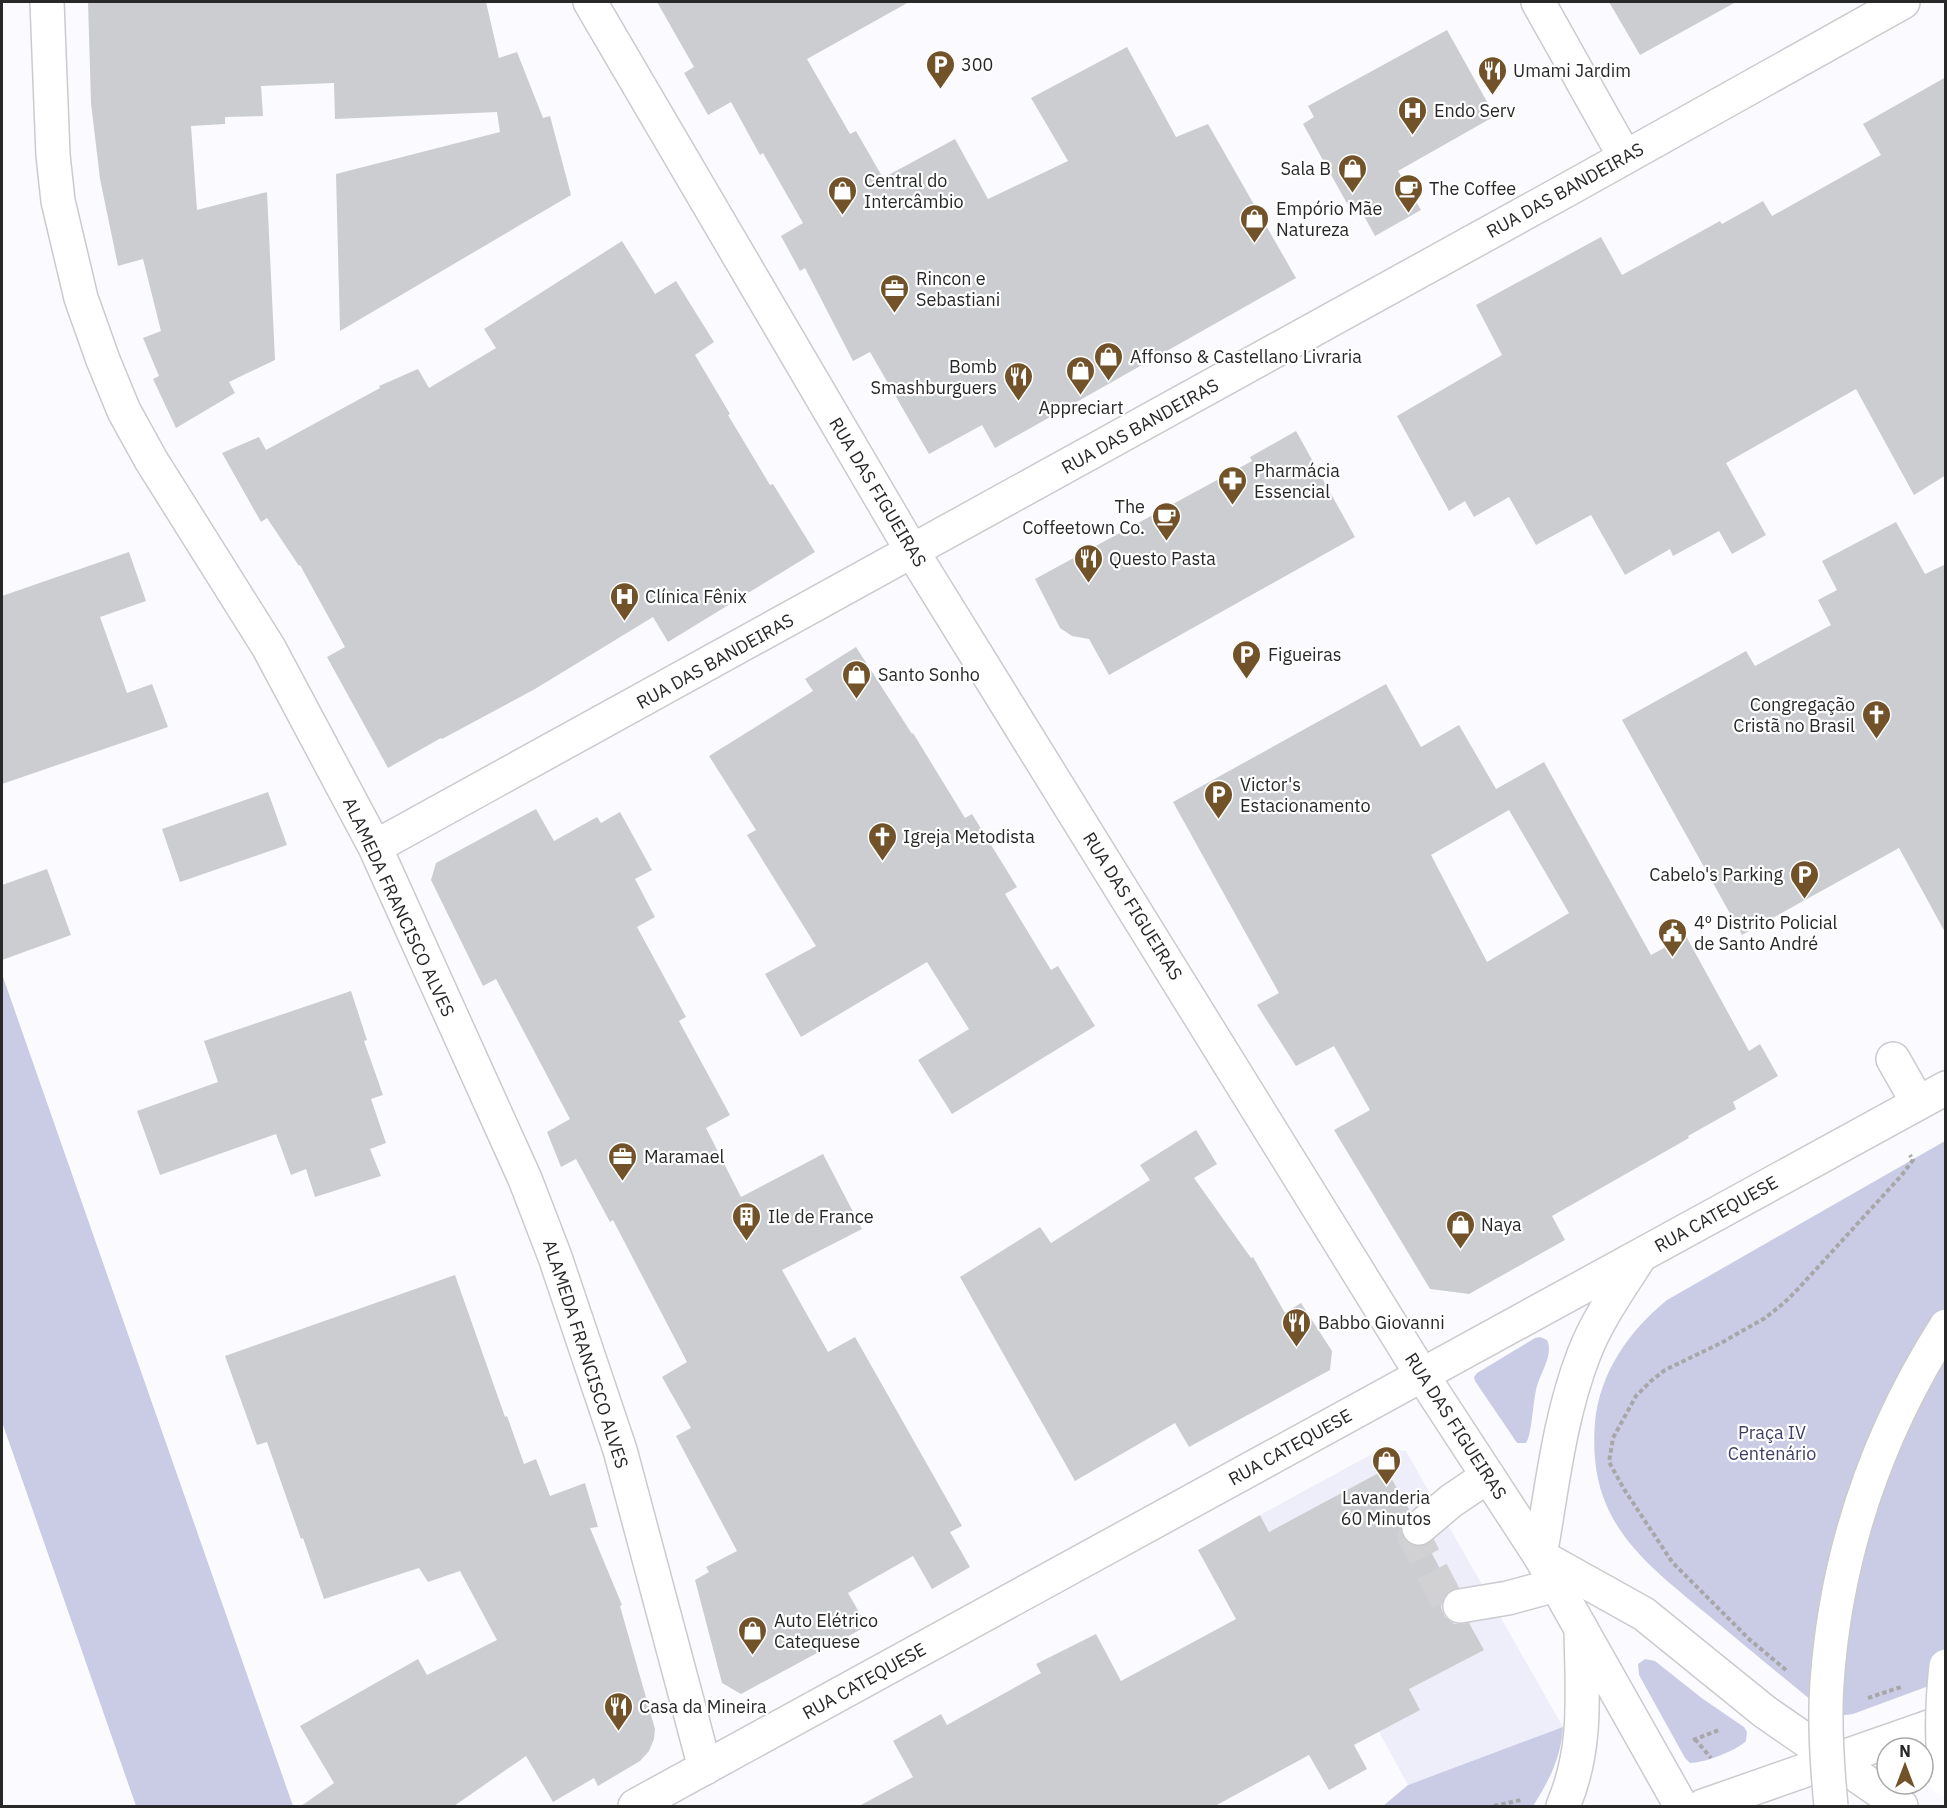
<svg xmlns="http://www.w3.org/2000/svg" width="1947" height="1808" font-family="'IBM Plex Sans',sans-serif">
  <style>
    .built { fill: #edeef9 }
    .green { fill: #cacce6 }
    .building { fill: #cccdd0; fill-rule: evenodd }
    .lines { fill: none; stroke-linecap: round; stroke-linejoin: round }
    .minor-tunnel { stroke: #d1d1d4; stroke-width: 33; stroke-dasharray: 33 16; stroke-linecap: butt }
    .minor-casing { stroke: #cbcbcf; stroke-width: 36 }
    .major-casing { stroke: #cbcbcf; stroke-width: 36 }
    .highway-casing { stroke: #cbcbcf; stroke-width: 36 }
    .path { stroke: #a7a7a9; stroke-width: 4; stroke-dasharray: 4.5 3; stroke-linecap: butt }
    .minor { stroke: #fff; stroke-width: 33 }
    .major { stroke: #fff; stroke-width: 33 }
    .highway { stroke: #fff; stroke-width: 33 }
    .highway-bridge-casing { stroke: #cbcbcf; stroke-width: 36; stroke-linecap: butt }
    .highway-bridge { stroke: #fff; stroke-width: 33 }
    .labels { text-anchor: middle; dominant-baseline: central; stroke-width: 4.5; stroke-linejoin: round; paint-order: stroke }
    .poi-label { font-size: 18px; fill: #282829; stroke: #fff; text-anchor: start }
    .street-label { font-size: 18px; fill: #282829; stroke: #fff }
    .park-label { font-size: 18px; fill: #3d3d67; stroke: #fff }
  </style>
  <rect width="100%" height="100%" fill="#fbfbff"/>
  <path class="built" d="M 1383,1448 L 1406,1451 L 1563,1727 L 1408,1785 L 1260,1515 Z"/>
  <path class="green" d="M 2,974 L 293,1806 L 136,1806 L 2,1422 Z
    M 1945,1141 L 1945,1680 L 1853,1714 C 1831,1718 1822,1709 1806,1696 C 1773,1669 1740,1642 1708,1615 C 1640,1559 1587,1520 1595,1422 C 1600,1372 1629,1331 1667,1300 Z
    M 1540,1337 L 1547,1340 C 1554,1354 1541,1372 1537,1386 C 1533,1399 1532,1436 1526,1443 L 1517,1443 L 1475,1381 L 1474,1377 L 1477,1373 L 1535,1338 Z
    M 1645,1659 L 1655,1661 L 1703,1699 L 1744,1727 L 1747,1732 L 1746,1741 C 1736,1751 1704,1763 1690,1763 L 1685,1758 L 1639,1675 L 1638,1664 Z
    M 1563,1727 C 1561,1758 1549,1781 1533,1806 L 1383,1806 L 1408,1785 Z"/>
  <path class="building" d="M 88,2 L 486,2 L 499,58 L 517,52 L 543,118 L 550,116 L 571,195 L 340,331 L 336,174 L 500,132 L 497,112 L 335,119 L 334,83 L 261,86 L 263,116 L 225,117 L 225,124 L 191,126 L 197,210 L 267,192 L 275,360 L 229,382 L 235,393 L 176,428 L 153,379 L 159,376 L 143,338 L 161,331 L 143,259 L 118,266 L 100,179 L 91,103 Z
    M 657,2 L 909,2 L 807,59 L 850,134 L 856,131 L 883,178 L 955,139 L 988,199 L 1068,161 L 1031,98 L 1127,47 L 1176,137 L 1208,124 L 1296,278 L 995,448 L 982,425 L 929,454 L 870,352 L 853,361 L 805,268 L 800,271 L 781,236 L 803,223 L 763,153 L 760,155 L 731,102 L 708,115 L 684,73 L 694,67 Z
    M 1609,2 L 1736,2 L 1640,55 Z
    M 1447,30 L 1495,116 L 1398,171 L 1421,210 L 1375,236 L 1358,205 L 1350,209 L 1303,124 L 1314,117 L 1308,106 Z
    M 1946,77 L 1946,475 L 1914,495 L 1856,389 L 1726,463 L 1766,535 L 1732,554 L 1719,531 L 1673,556 L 1670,549 L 1625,575 L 1591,515 L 1536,545 L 1509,497 L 1474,517 L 1465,501 L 1449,511 L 1397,416 L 1502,355 L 1476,305 L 1601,237 L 1622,275 L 1720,221 L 1722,224 L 1763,201 L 1772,216 L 1881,155 L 1863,124 Z
    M 622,241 L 655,294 L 676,281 L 714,342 L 695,355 L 730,414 L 728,415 L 770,485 L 773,484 L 815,552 L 668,642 L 653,617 L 535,689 L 442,739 L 441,738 L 388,768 L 327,657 L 345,647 L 300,565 L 299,566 L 267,518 L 261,522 L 222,453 L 259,437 L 266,450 L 380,388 L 379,386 L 418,369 L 429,388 L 496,348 L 484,329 Z
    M 1296,431 L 1355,537 L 1109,675 L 1089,639 L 1072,636 L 1060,628 L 1035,579 L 1252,461 L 1250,457 Z
    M 1896,522 L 1925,574 L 1946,564 L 1946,934 L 1899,848 L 1742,935 L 1622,720 L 1746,651 L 1755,666 L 1831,625 L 1818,600 L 1837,590 L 1822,561 Z
    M 129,552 L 146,601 L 100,617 L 127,693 L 152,684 L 168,727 L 2,784 L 2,596 Z
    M 856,647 L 912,734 L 913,733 L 965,818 L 972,814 L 1017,887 L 1005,894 L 1051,970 L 1058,966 L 1095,1026 L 952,1114 L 918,1060 L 969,1029 L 927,962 L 801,1037 L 765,974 L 816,946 L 747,835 L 756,830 L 709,756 L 813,691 L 805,679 Z
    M 1386,684 L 1421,747 L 1459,725 L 1496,789 L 1544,762 L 1651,955 L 1686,936 L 1749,1051 L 1760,1044 L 1778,1076 L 1733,1102 L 1736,1109 L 1688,1136 L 1689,1138 L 1552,1216 L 1565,1240 L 1469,1294 L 1430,1289 L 1334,1130 L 1370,1110 L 1334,1046 L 1296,1066 L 1257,1005 L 1279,993 L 1173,802 ZM 1509,810 L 1569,913 L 1487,962 L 1431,855 Z
    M 268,792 L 287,845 L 180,882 L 162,829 Z
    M 536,809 L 554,841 L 597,817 L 601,823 L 620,812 L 652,870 L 635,879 L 655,917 L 637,927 L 686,1017 L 679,1021 L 730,1115 L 706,1128 L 741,1197 L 823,1154 L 862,1229 L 782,1270 L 828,1352 L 855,1337 L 962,1526 L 950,1532 L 970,1567 L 932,1589 L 913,1556 L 848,1593 L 867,1626 L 741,1694 L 722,1683 L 695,1580 L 709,1572 L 706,1567 L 737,1551 L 676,1436 L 691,1428 L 662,1377 L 687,1362 L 613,1220 L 610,1222 L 576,1159 L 561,1167 L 547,1132 L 570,1119 L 496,979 L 483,986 L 431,880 L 436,863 Z
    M 47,869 L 71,935 L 2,960 L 2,885 Z
    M 351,991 L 367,1040 L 364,1041 L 383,1095 L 371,1099 L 386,1143 L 370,1149 L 381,1176 L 315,1197 L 306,1169 L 291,1175 L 276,1134 L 160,1175 L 137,1111 L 218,1082 L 204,1041 Z
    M 1196,1130 L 1217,1164 L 1194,1178 L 1251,1258 L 1253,1257 L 1285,1313 L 1301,1303 L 1332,1351 L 1330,1370 L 1189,1447 L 1175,1423 L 1075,1481 L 960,1277 L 1040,1227 L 1051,1243 L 1150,1180 L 1140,1165 Z
    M 455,1275 L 505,1417 L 507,1416 L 524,1464 L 536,1459 L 550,1496 L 585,1483 L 598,1527 L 590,1528 L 622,1605 L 620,1606 L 655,1729 L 654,1739 L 649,1751 L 640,1761 L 598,1786 L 594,1778 L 553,1802 L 526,1756 L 454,1806 L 301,1806 L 334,1783 L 300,1726 L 418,1659 L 427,1675 L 497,1640 L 460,1571 L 428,1582 L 419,1568 L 324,1599 L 303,1538 L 301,1539 L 267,1442 L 257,1445 L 225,1356 Z
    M 1386,1469 L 1410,1511 L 1401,1522 L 1401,1532 L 1404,1540 L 1413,1546 L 1422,1546 L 1427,1544 L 1451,1590 L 1448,1592 L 1442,1600 L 1441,1608 L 1445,1617 L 1454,1624 L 1469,1623 L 1484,1650 L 1409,1689 L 1420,1710 L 1354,1745 L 1367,1769 L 1329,1790 L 1309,1755 L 1215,1806 L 859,1806 L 913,1777 L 893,1741 L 941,1714 L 947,1725 L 1041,1673 L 1036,1664 L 1096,1634 L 1121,1681 L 1236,1619 L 1198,1550 L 1260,1515 L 1269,1532 Z"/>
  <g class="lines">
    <path class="minor-tunnel" d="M 1419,1528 L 1414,1537 L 1448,1602 L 1460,1606"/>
    <defs>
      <path id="minor" d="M 47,2 L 53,155 L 58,201 L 81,298 L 103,360 L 124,411 L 151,460 L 269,648 L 375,847 L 525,1179 L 555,1257 L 620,1450 L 705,1768
        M 1538,2 L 1625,157
        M 375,847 L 1572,187 L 1903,2
        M 1893,1059 L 1918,1103
        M 1419,1528 L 1451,1501 L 1488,1476
        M 1460,1606 L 1508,1598 L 1556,1585"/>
      <path id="major" d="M 590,2 L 912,551 L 1422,1375 L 1540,1556 L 1681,1806
        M 1540,1556 C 1552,1489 1559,1418 1584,1354 C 1597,1320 1619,1289 1639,1258
        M 635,1806 L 1946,1088"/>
      <path id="highway" d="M 1540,1556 L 1644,1614 L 1765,1712 L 1901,1806
        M 1563,1806 C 1588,1748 1582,1692 1581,1629
        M 1703,1806 L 1946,1721"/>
    </defs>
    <use href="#minor" class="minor-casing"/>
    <use href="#major" class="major-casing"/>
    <use href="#highway" class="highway-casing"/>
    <path class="path" d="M 1786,1670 L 1749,1639 L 1672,1562 L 1624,1489 L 1609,1462 L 1613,1438 L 1636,1396 L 1651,1381 L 1665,1370 L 1721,1343 L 1765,1318 L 1784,1303 L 1798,1289 L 1901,1176 L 1913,1160 L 1910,1155
      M 1868,1698 L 1901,1687
      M 1695,1739 L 1711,1758
      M 1693,1740 L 1719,1730
      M 1494,1806 L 1521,1800"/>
    <use href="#minor" class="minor"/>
    <use href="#major" class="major"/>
    <use href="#highway" class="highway"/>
    <defs>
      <path id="highway-bridge" d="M 1946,1666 C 1942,1704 1941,1743 1946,1780
        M 1831,1806 C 1827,1765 1824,1724 1827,1683 C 1836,1553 1876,1436 1946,1326"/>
    </defs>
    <use href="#highway-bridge" class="highway-bridge-casing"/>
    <use href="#highway-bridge" class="highway-bridge"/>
  </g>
  <defs>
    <symbol id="parking-pin" viewBox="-11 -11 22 30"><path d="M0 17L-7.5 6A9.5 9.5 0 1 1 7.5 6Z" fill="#725228" stroke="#fff"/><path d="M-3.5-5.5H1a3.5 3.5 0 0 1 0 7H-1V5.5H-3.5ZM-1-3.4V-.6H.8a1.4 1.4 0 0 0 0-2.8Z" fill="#fff"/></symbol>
    <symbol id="restaurant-pin" viewBox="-11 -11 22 30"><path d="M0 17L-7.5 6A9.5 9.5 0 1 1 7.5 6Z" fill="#725228" stroke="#fff"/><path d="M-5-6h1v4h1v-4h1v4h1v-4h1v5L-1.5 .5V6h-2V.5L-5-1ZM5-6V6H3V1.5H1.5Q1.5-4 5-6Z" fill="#fff"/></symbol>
    <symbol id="hospital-pin" viewBox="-11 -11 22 30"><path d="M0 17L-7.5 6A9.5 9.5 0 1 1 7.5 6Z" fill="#725228" stroke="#fff"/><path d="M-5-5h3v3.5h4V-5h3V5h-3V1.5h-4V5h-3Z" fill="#fff"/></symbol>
    <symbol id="shop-pin" viewBox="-11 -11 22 30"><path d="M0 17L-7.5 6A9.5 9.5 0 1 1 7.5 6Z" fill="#725228" stroke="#fff"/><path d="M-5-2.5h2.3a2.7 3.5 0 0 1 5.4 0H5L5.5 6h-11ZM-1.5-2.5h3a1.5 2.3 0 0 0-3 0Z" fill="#fff"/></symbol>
    <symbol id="cafe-pin" viewBox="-11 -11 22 30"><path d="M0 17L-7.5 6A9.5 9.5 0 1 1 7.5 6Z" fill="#725228" stroke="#fff"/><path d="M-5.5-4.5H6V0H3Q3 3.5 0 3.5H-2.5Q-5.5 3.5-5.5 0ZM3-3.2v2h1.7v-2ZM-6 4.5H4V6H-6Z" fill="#fff"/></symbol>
    <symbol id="office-pin" viewBox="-11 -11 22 30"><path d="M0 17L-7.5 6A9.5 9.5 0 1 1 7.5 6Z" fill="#725228" stroke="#fff"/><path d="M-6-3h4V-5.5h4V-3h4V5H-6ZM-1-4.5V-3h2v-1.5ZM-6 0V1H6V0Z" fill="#fff"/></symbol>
    <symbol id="pharmacy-pin" viewBox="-11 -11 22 30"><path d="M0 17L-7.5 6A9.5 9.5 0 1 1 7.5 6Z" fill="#725228" stroke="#fff"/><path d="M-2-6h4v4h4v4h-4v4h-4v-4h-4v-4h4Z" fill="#fff"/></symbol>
    <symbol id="church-pin" viewBox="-11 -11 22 30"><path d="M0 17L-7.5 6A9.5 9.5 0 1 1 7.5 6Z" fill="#725228" stroke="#fff"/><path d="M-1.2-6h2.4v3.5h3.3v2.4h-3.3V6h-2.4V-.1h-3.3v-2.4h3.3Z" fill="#fff"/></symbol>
    <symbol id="civic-pin" viewBox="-11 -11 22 30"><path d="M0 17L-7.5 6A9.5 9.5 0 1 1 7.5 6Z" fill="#725228" stroke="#fff"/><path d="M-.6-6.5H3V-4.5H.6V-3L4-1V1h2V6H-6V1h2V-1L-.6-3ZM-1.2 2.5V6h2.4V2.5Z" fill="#fff"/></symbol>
    <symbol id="building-pin" viewBox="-11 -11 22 30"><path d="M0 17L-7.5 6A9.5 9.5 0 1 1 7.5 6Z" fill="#725228" stroke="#fff"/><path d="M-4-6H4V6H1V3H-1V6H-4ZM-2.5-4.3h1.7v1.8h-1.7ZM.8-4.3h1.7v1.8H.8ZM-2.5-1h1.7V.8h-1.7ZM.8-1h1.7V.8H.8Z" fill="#fff"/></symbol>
  </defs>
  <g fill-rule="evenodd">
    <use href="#parking-pin" x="924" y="48" width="33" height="45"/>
    <use href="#restaurant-pin" x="1476" y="54" width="33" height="45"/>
    <use href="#hospital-pin" x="1396" y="94" width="33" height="45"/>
    <use href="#shop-pin" x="1336" y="152" width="33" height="45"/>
    <use href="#cafe-pin" x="1392" y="172" width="33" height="45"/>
    <use href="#shop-pin" x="826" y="174" width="33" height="45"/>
    <use href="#shop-pin" x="1238" y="202" width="33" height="45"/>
    <use href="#office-pin" x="878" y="272" width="33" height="45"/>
    <use href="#shop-pin" x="1092" y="340" width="33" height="45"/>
    <use href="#shop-pin" x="1064" y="354" width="33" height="45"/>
    <use href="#restaurant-pin" x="1002" y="360" width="33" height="45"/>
    <use href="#pharmacy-pin" x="1216" y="464" width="33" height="45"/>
    <use href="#cafe-pin" x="1150" y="500" width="33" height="45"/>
    <use href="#restaurant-pin" x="1072" y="542" width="33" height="45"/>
    <use href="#hospital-pin" x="608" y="580" width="33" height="45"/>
    <use href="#parking-pin" x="1230" y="638" width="33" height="45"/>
    <use href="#shop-pin" x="840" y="658" width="33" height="45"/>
    <use href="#church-pin" x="1860" y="698" width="33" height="45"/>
    <use href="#parking-pin" x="1202" y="778" width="33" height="45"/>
    <use href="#church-pin" x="866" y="820" width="33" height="45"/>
    <use href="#parking-pin" x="1788" y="858" width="33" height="45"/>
    <use href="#civic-pin" x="1656" y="916" width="33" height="45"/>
    <use href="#office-pin" x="606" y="1140" width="33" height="45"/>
    <use href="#building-pin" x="730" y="1200" width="33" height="45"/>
    <use href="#shop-pin" x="1444" y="1208" width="33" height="45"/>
    <use href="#restaurant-pin" x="1280" y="1306" width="33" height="45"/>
    <use href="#shop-pin" x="1370" y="1444" width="33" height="45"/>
    <use href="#shop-pin" x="736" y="1614" width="33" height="45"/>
    <use href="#restaurant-pin" x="602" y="1690" width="33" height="45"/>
  </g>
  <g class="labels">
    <g class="poi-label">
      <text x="961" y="64">300</text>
      <text x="1513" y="70">Umami Jardim</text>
      <text x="1434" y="110">Endo Serv</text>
      <text x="1331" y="168" text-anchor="end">Sala B</text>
      <text x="864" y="180">Central do<tspan x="864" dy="21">Intercâmbio</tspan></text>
      <text x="1429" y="188">The Coffee</text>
      <text x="1276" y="208">Empório Mãe<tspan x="1276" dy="21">Natureza</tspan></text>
      <text x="916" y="278">Rincon e<tspan x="916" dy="21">Sebastiani</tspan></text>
      <text x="1130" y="356">Affonso &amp; Castellano Livraria</text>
      <text x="997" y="366" text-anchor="end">Bomb<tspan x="997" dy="21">Smashburguers</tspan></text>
      <text x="1081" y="407" text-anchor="middle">Appreciart</text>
      <text x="1254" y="470">Pharmácia<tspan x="1254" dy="21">Essencial</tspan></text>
      <text x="1145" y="506" text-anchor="end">The<tspan x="1145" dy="21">Coffeetown Co.</tspan></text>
      <text x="1109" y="558">Questo Pasta</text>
      <text x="645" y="596">Clínica Fênix</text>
      <text x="1268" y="654">Figueiras</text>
      <text x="878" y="674">Santo Sonho</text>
      <text x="1855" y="704" text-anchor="end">Congregação<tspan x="1855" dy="21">Cristã no Brasil</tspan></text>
      <text x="1240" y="784">Victor's<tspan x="1240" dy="21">Estacionamento</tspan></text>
      <text x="903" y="836">Igreja Metodista</text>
      <text x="1783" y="874" text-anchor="end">Cabelo's Parking</text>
      <text x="1694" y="922">4º Distrito Policial<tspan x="1694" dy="21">de Santo André</tspan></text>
      <text x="644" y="1156">Maramael</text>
      <text x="768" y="1216">Ile de France</text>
      <text x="1481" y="1224">Naya</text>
      <text x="1318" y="1322">Babbo Giovanni</text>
      <text x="1386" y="1497" text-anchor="middle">Lavanderia<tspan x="1386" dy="21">60 Minutos</tspan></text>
      <text x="774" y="1620">Auto Elétrico<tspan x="774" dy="21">Catequese</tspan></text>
      <text x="639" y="1706">Casa da Mineira</text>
    </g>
    <g class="street-label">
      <text transform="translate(1565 190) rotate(-29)">RUA DAS BANDEIRAS</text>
      <text transform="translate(1140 426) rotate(-29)">RUA DAS BANDEIRAS</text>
      <text transform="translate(878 492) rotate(59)">RUA DAS FIGUEIRAS</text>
      <text transform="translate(715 661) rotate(-29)">RUA DAS BANDEIRAS</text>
      <text transform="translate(1133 906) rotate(58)">RUA DAS FIGUEIRAS</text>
      <text transform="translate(399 907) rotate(65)">ALAMEDA FRANCISCO ALVES</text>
      <text transform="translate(1716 1214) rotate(-29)">RUA CATEQUESE</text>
      <text transform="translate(586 1354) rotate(72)">ALAMEDA FRANCISCO ALVES</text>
      <text transform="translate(1456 1426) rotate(57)">RUA DAS FIGUEIRAS</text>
      <text transform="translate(1290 1447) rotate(-29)">RUA CATEQUESE</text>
      <text transform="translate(864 1681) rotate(-29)">RUA CATEQUESE</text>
    </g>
    <g class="park-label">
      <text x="1772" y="1432">Praça IV<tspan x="1772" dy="21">Centenário</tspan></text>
    </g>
  </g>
  <rect width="1947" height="1808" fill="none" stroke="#282829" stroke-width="6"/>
  <g transform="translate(1905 1766)"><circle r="28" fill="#ffffff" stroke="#a9a9a9" stroke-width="1.5"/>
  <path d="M0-4.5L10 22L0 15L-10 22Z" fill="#725228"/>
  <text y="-9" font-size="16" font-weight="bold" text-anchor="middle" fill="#282829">N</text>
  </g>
</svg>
